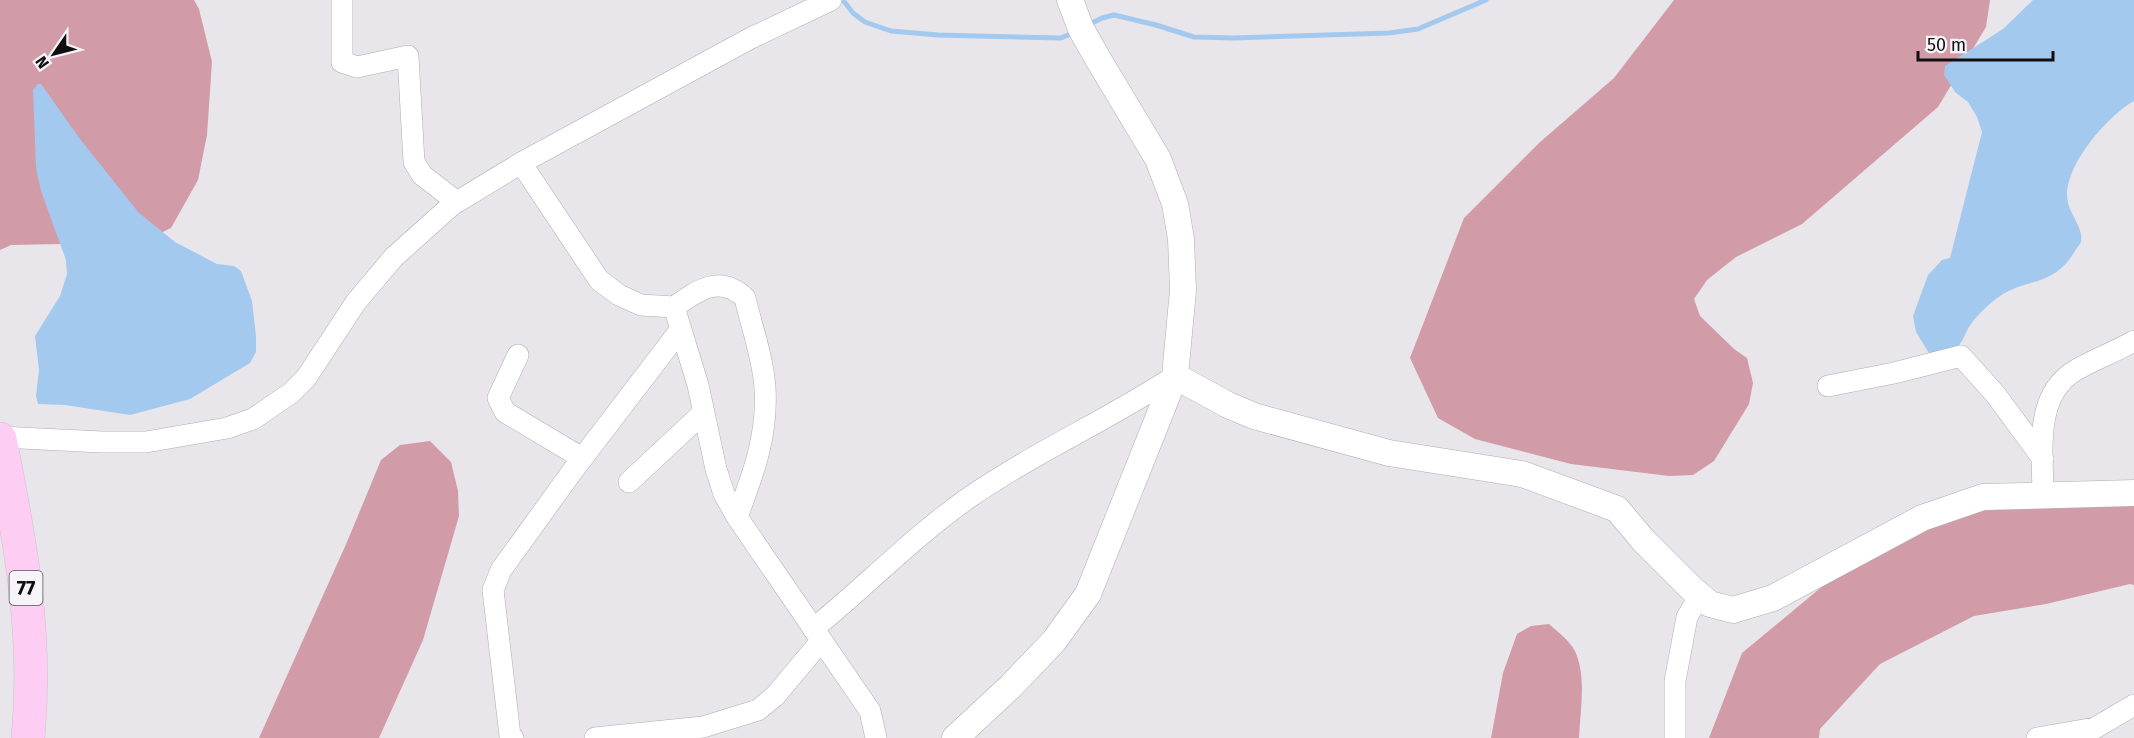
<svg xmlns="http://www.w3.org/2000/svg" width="2134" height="738" font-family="'Fira Sans',sans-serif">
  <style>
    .forest { fill: #d19ba8 }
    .water { fill: #a4c9ef }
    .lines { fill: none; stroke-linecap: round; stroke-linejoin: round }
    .stream { stroke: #a4c9ef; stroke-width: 5 }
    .minor-casing { stroke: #aeacb0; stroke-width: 22 }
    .tertiary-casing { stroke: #aeacb0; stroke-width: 27 }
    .primary-casing { stroke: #c5c5c6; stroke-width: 34 }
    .minor { stroke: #fff; stroke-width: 21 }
    .tertiary { stroke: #fff; stroke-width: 26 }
    .primary { stroke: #fecdf4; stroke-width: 33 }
    .labels { text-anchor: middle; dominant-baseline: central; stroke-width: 4.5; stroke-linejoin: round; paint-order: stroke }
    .shield { fill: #f6f4f9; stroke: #545456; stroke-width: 1.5 }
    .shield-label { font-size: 20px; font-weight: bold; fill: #0f0f10 }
  </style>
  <rect width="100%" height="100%" fill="#e8e6eb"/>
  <path class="forest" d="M 0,0 L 194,0 L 199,9 L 212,62 L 207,135 L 198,180 L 171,228 L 132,247 L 62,244 L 11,245 L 0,250 Z
    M 1674,0 L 1990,0 L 1986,27 L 1938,107 L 1802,224 L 1736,257 L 1707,280 L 1694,299 L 1700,316 L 1734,349 L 1747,358 L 1753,383 L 1749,404 L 1714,461 L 1693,475 L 1669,476 L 1571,464 L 1475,439 L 1438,418 L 1410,358 L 1464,218 L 1539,143 L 1614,78 Z
    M 430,441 L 451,462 L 458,491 L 459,516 L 423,640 L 379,738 L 259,738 L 347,542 L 381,460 L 400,445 Z
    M 2134,505 L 2134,585 L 2130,584 L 2046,604 L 1974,616 L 1880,664 L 1820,729 L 1819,738 L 1709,738 L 1742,653 L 1824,585 L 1921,530 L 1967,511 Z
    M 1549,624 C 1559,633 1573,643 1577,656 C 1586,681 1580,712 1579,738 L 1491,738 L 1503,673 L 1517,634 L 1531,626 Z"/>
  <path class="water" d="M 2033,0 L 2134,0 L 2134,101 C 2107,116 2060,170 2068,203 C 2071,215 2084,230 2081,242 C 2079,246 2075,250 2073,254 C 2053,286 2028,278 2000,296 C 1990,303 1978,314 1971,324 C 1964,333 1964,344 1953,350 C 1947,354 1939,355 1932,358 L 1916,332 L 1913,316 L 1928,275 L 1942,260 L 1950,258 L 1982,132 L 1977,117 L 1968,102 L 1955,92 L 1944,75 L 1945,66 L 2003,29 Z
    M 38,84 L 41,84 L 80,139 L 139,213 L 175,242 L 217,264 L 234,266 L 241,271 L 252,301 L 256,336 L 256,352 L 250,363 L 190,399 L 130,415 L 65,405 L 38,404 L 36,396 L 39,370 L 35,336 L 60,296 L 67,274 L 66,260 L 41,191 L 36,168 L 33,90 Z"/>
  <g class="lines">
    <path class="stream" d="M 843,0 L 853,13 L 865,22 L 891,31 L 938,35 L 1061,38 L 1075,32
      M 1088,25 L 1102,18 L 1114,15 L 1156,25 L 1194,37 L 1234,38 L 1389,33 L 1418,29 L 1486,0"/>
    <defs>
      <path id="minor" d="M 342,0 L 342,62 L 357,67 L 408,56 L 414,162 L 422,175 L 457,202
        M 521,163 L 599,280 L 619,295 L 641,305 L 674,307 L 698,385 L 716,469 L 724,494 L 737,517 L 870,711 L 876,738
        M 674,307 C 698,290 720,274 745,298 C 752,328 763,358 765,388 C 768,435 753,475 737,517
        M 518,355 L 498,398 L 505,412 L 582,458
        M 1828,386 L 1894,373 L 1961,356 L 1996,395 L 2043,459
        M 0,437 L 102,442 L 146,442 L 227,428 L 253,419 L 291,393 L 306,378 L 356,302 L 394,257 L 452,205 L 521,163 L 749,39 L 831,0
        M 629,482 L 704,412
        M 2043,496 C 2043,453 2033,395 2076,370 C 2095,359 2115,352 2134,341
        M 813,629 C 865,587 912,538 967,499 C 1033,453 1108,420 1175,376
        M 513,738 L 510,736 L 493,590 L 501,570 L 574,469 L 681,329
        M 595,738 L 703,727 L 758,710 L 775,696 L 821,641
        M 1675,738 L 1675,681 L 1687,617 L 1700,595
        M 2037,738 L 2095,728 L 2134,705"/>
      <path id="tertiary" d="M 1175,376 L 1228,405 L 1254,416 L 1389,453 L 1522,474 L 1617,509 L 1643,540 L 1692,589 L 1710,604 L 1733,610 L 1773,598 L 1922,518 L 1983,497 L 2134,493
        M 955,738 L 1010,687 L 1054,641 L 1088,594 L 1175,376 L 1183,290 L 1181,239 L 1175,204 L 1158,159 L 1098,59 L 1081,29 L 1070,0"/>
      <path id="primary" d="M 0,439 C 20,540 38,634 28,738"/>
    </defs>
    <use href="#minor" class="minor-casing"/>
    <use href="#tertiary" class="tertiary-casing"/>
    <use href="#primary" class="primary-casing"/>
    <use href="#minor" class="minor"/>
    <use href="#tertiary" class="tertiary"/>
    <use href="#primary" class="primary"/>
  </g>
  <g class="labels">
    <rect class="shield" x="9.5" y="571" width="33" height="34" rx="4.5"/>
    <g class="shield-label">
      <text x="26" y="588">77</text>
    </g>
  </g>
  <g transform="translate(54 54) rotate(235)" stroke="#f6f4f9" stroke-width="4.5" paint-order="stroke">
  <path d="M0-4.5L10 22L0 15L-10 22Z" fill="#0f0f10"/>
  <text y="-9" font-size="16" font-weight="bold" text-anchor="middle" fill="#0f0f10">N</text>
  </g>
  <path d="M1918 51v9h135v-9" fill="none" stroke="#0f0f10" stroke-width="3"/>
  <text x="1927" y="51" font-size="18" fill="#0f0f10" stroke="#f6f4f9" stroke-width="4.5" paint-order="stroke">50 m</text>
</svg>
